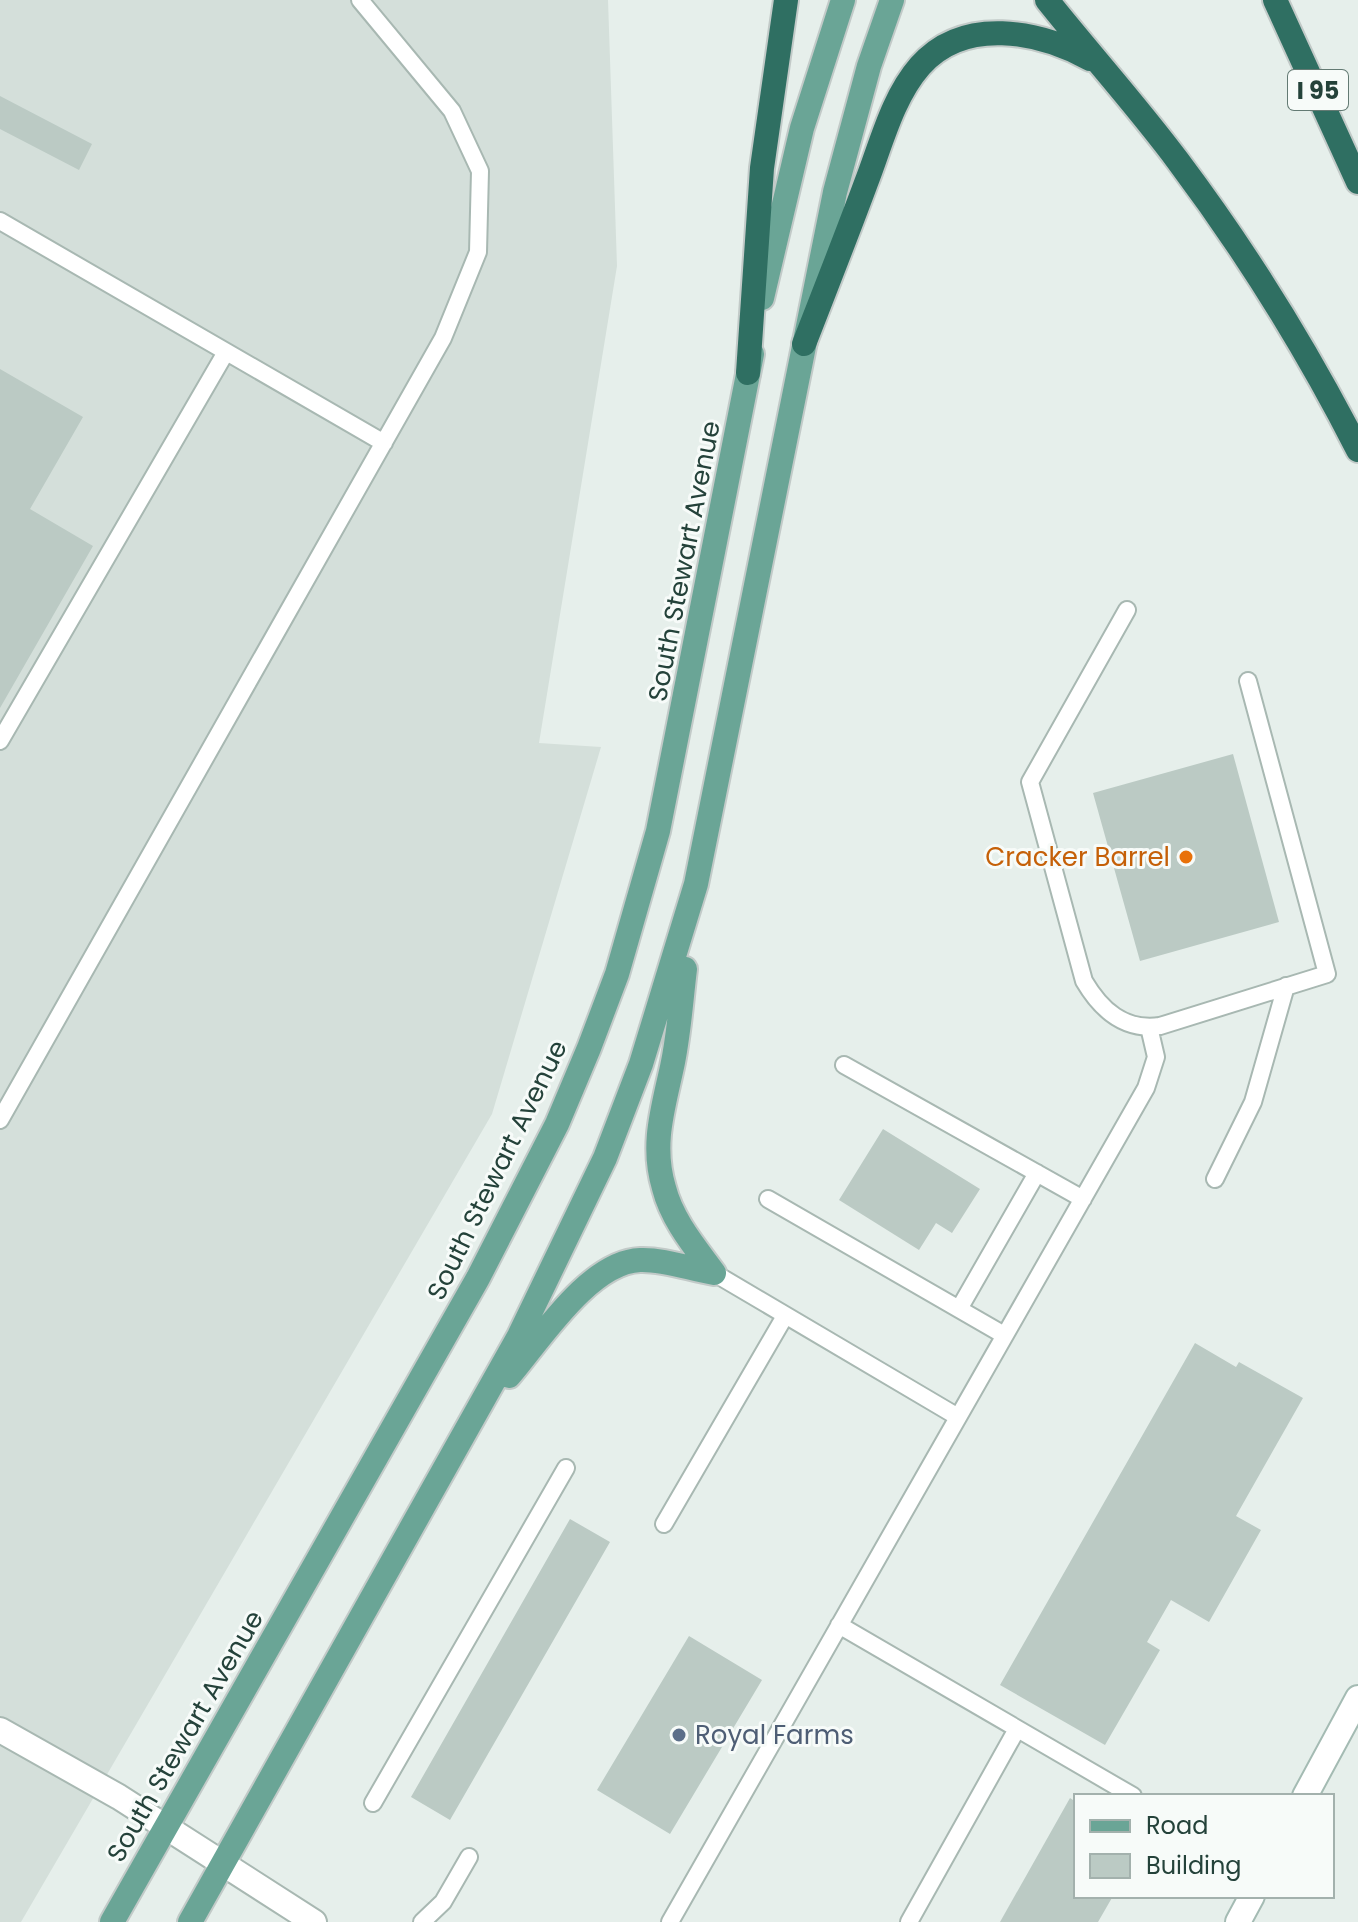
<svg xmlns="http://www.w3.org/2000/svg" width="1358" height="1922" font-family="Poppins,sans-serif">
  <style>
    .built { fill: #d4dfda }
    .building { fill: #bbcac4 }
    .lines { fill: none; stroke-linecap: round; stroke-linejoin: round }
    .lane-casing { stroke: #a8b8b2; stroke-width: 20 }
    .street-casing { stroke: #a8b8b2; stroke-width: 28 }
    .secondary-casing { stroke: #a4bbb3; stroke-width: 28 }
    .primary-casing { stroke: #c2cac8; stroke-width: 28 }
    .highway-casing { stroke: #c2cac8; stroke-width: 28 }
    .lane { stroke: #fff; stroke-width: 16 }
    .street { stroke: #fff; stroke-width: 24 }
    .secondary { stroke: #fff; stroke-width: 24 }
    .primary { stroke: #6aa596; stroke-width: 24 }
    .highway { stroke: #2f6f62; stroke-width: 24 }
    .food-dot { fill: #e8710a; stroke: #f7fbf9; stroke-width: 3 }
    .service-dot { fill: #5c6f8a; stroke: #f7fbf9; stroke-width: 3 }
    .labels { text-anchor: middle; dominant-baseline: central; stroke-width: 6; stroke-linejoin: round; paint-order: stroke }
    .shield { fill: #f7fbf9; stroke: #637a73; stroke-width: 2 }
    .shield-label { font-size: 24px; font-weight: bold; fill: #24423a }
    .street-label { font-size: 26px; fill: #24423a; stroke: #f7fbf9 }
    .food-label { font-size: 26px; fill: #c56008; stroke: #f7fbf9; text-anchor: end }
    .service-label { font-size: 26px; fill: #4e5e75; stroke: #f7fbf9; text-anchor: start }
  </style>
  <rect width="100%" height="100%" fill="#e6efeb"/>
  <path class="built" d="M 0,0 L 608,0 L 617,266 L 539,743 L 601,747 L 492,1114 L 21,1922 L 0,1922 Z"/>
  <path class="building" d="M 0,96 L 92,144 L 79,170 L 0,129 Z
    M 0,369 L 83,417 L 30,509 L 93,546 L 0,708 Z
    M 1233,754 L 1279,922 L 1140,961 L 1093,793 Z
    M 883,1129 L 980,1189 L 952,1233 L 936,1223 L 919,1250 L 839,1200 Z
    M 1195,1343 L 1236,1367 L 1239,1362 L 1303,1398 L 1236,1516 L 1261,1530 L 1209,1622 L 1171,1600 L 1147,1642 L 1160,1650 L 1105,1745 L 1000,1685 Z
    M 570,1519 L 610,1542 L 450,1820 L 411,1797 Z
    M 689,1636 L 762,1680 L 670,1834 L 597,1790 Z
    M 1070,1798 L 1076,1802 L 1076,1896 L 1113,1896 L 1098,1922 L 1000,1922 Z"/>
  <g class="lines">
    <defs>
      <path id="lane" d="M 0,221 L 384,443
        M 1127,610 L 1030,782 L 1084,981 C 1101,1010 1124,1031 1160,1026 L 1327,974 L 1248,681
        M 0,741 L 226,352
        M 844,1065 L 1083,1199
        M 0,1120 L 443,338 L 478,252 L 480,171 L 452,111 L 360,0
        M 1215,1179 L 1253,1102 L 1286,986
        M 768,1199 L 1004,1335
        M 714,1273 L 958,1417
        M 959,1309 L 1037,1173
        M 664,1524 L 785,1316
        M 839,1625 L 1133,1796
        M 373,1803 L 566,1468
        M 422,1922 L 443,1902 L 469,1857
        M 670,1922 L 1146,1088 L 1156,1057 L 1149,1027
        M 909,1922 L 1017,1729"/>
      <path id="street" d="M 0,1730 L 119,1797 L 314,1922"/>
      <path id="secondary" d="M 1305,1796 L 1358,1698
        M 1238,1922 L 1252,1896"/>
      <path id="primary" d="M 762,298 L 802,128 L 843,0
        M 685,969 C 681,1001 679,1035 672,1067 C 663,1109 651,1145 664,1188 C 672,1220 695,1247 714,1273
        M 509,1376 C 540,1340 589,1262 640,1260 C 664,1259 690,1269 714,1273
        M 112,1922 L 478,1278 L 557,1124 L 589,1048 L 617,974 L 658,831 L 752,354
        M 190,1922 L 519,1336 L 605,1158 L 641,1064 L 696,884 L 835,192 L 869,66 L 892,0"/>
      <path id="highway" d="M 1047,0 C 1090,54 1137,106 1178,161 C 1247,253 1306,348 1358,450
        M 1275,0 L 1358,182
        M 804,344 C 825,290 846,237 866,183 C 881,145 892,98 920,66 C 964,16 1039,31 1090,59
        M 748,373 L 762,168 L 786,0"/>
    </defs>
    <use href="#lane" class="lane-casing"/>
    <use href="#street" class="street-casing"/>
    <use href="#secondary" class="secondary-casing"/>
    <use href="#primary" class="primary-casing"/>
    <use href="#highway" class="highway-casing"/>
    <use href="#lane" class="lane"/>
    <use href="#street" class="street"/>
    <use href="#secondary" class="secondary"/>
    <use href="#primary" class="primary"/>
    <use href="#highway" class="highway"/>
  </g>
  <circle class="food-dot" cx="1186" cy="857" r="8"/>
  <circle class="service-dot" cx="679" cy="1735" r="8"/>
  <g class="labels">
    <rect class="shield" x="1288" y="70" width="60" height="40" rx="6"/>
    <g class="shield-label">
      <text x="1318" y="90">I 95</text>
    </g>
    <g class="street-label">
      <text transform="translate(684 561) rotate(-79)">South Stewart Avenue</text>
      <text transform="translate(497 1170) rotate(-64)">South Stewart Avenue</text>
      <text transform="translate(185 1736) rotate(-60)">South Stewart Avenue</text>
    </g>
    <g class="food-label">
      <text x="1170" y="857">Cracker Barrel</text>
    </g>
    <g class="service-label">
      <text x="695" y="1735">Royal Farms</text>
    </g>
  </g>
  <rect x="1074" y="1794" width="260" height="104" fill="#f7fbf9" stroke="#a3b1ad" stroke-width="2"/>
  <rect x="1090" y="1820" width="40" height="12" fill="#6aa596" stroke="#a3b1ad" stroke-width="2"/>
  <text x="1146" y="1834" font-size="24" fill="#24423a">Road</text>
  <rect x="1090" y="1854" width="40" height="24" fill="#bbcac4" stroke="#a3b1ad" stroke-width="2"/>
  <text x="1146" y="1874" font-size="24" fill="#24423a">Building</text>
</svg>
